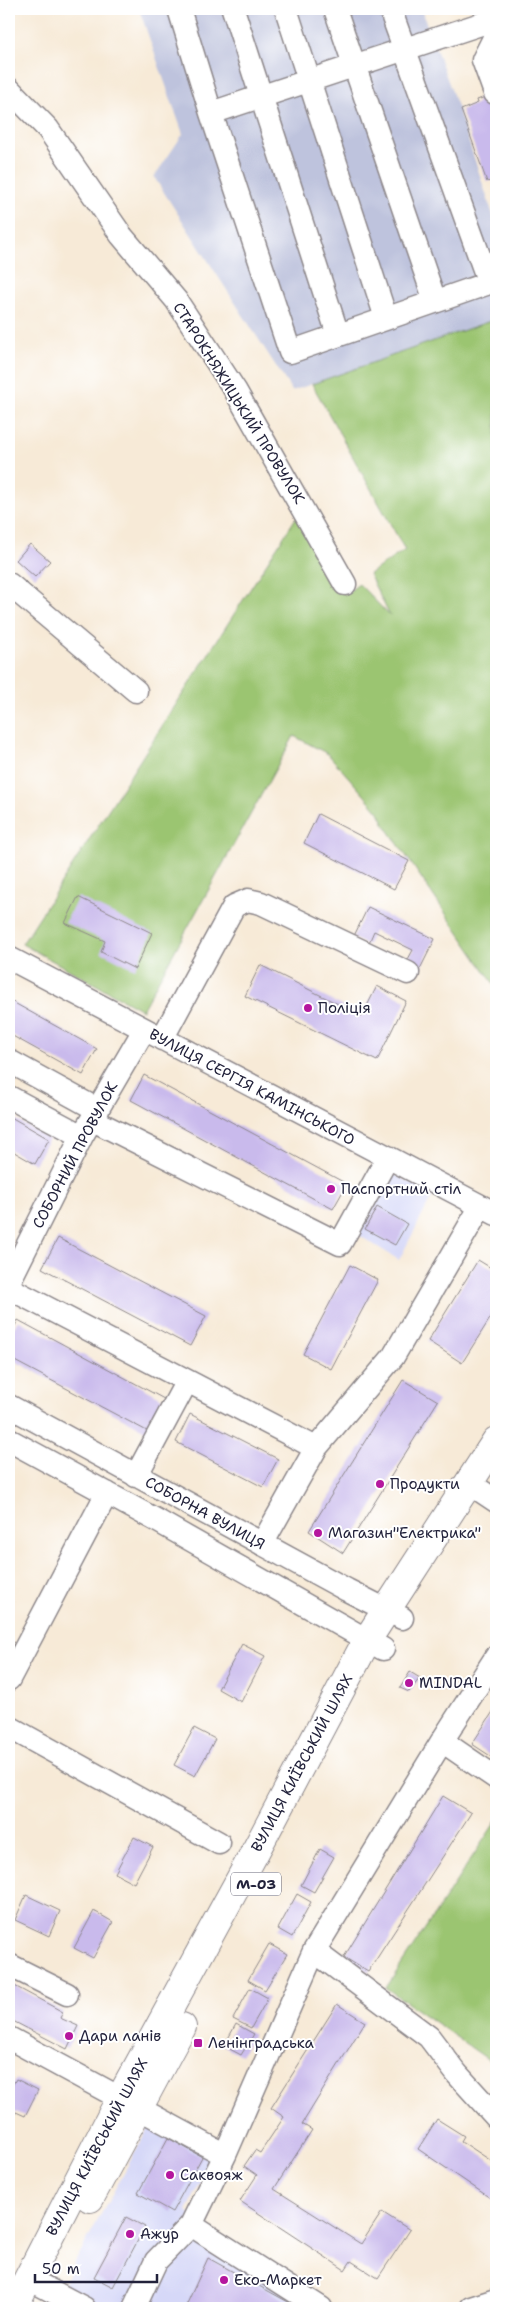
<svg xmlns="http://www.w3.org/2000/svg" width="505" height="2317" font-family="'Shantell Sans',sans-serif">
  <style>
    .built { fill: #d6d8f8 }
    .industrial { fill: #bec3dd }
    .green { fill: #9bc571; stroke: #5e7456 }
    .building { fill: #c9baec }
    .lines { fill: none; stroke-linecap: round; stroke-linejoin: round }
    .minor-casing { stroke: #8c8689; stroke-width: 25 }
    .highway-casing { stroke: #8c8689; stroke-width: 30 }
    .minor { stroke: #fff; stroke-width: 22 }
    .highway { stroke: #fff; stroke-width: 28 }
    .poi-dot { fill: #b5179e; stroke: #fff; stroke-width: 2 }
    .labels { text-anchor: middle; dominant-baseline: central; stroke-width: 4; stroke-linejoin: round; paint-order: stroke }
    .shield { fill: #fff; stroke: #646476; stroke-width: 1 }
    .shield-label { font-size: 14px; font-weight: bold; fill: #22223b }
    .street-label { font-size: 15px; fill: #22223b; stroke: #fff }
    .poi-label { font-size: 15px; fill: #22223b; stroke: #fff; text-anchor: start }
  </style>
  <rect width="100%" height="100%" fill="#fff"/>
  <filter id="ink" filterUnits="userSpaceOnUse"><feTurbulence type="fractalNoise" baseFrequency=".02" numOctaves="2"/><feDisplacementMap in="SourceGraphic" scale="10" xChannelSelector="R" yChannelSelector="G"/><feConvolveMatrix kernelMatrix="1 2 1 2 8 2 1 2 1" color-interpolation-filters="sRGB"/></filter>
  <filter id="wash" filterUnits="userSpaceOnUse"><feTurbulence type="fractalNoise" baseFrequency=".0096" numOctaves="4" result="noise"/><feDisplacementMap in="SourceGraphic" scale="20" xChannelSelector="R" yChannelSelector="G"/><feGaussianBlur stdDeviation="1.12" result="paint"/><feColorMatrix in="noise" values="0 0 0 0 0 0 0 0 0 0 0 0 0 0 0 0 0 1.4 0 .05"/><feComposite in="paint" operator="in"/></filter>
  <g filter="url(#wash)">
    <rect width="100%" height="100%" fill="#f7ead7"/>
    <path class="built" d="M 387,1170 L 433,1195 L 399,1260 L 355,1233 Z
      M 151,2123 L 212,2156 L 187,2212 L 307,2308 L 50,2308 Z"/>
    <path class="industrial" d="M 139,9 L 421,9 L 454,97 L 496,224 L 496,319 L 292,391 L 154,177 L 183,134 Z"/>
    <path class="green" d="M 496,319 L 496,987 L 385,825 L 379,812 L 328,754 L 294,736 L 142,1010 L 22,944 L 299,513 L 345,594 L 359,584 L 390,616 L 369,574 L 405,550 L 312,384 Z
      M 496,1821 L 496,2065 L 386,1988 Z"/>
    <g id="blocks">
      <path class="building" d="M 496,93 L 496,139 L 492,141 L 496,152 L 496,179 L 487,182 L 461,110 L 478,103 L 477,100 Z
        M 30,544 L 50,561 L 35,577 L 16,560 Z
        M 318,814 L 409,861 L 394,889 L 304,843 Z
        M 78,897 L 152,933 L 135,969 L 101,952 L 105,941 L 65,923 Z
        M 368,907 L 435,939 L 420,969 L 406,963 L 413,950 L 374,931 L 368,945 L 353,938 Z
        M 260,965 L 362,1016 L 377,986 L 406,1001 L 377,1061 L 245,996 Z
        M 9,1000 L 97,1049 L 83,1075 L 9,1034 Z
        M 144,1075 L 347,1184 L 333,1209 L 131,1100 Z
        M 9,1116 L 49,1139 L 35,1164 L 9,1149 Z
        M 377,1207 L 407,1224 L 395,1245 L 365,1229 Z
        M 58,1238 L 206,1316 L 190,1346 L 42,1268 Z
        M 478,1260 L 496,1271 L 496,1309 L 462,1363 L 428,1341 Z
        M 350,1265 L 378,1280 L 331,1369 L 303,1354 Z
        M 18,1320 L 164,1399 L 147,1431 L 9,1358 L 9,1337 Z
        M 403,1380 L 438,1401 L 343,1553 L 309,1531 Z
        M 190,1414 L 278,1459 L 263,1487 L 176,1442 Z
        M 242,1644 L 265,1656 L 241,1702 L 218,1689 Z
        M 410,1672 L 420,1678 L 409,1692 L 400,1688 Z
        M 496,1707 L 496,1757 L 495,1759 L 472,1744 Z
        M 194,1728 L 215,1739 L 195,1776 L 174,1765 Z
        M 443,1796 L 471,1813 L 368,1972 L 344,1957 Z
        M 134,1837 L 153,1847 L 134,1883 L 115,1873 Z
        M 320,1849 L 334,1857 L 314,1892 L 301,1885 Z
        M 297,1894 L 311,1902 L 292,1937 L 278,1929 Z
        M 26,1895 L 60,1911 L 49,1936 L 15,1920 Z
        M 94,1911 L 113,1922 L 93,1958 L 74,1948 Z
        M 269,1944 L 287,1954 L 265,1990 L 248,1980 Z
        M 9,1983 L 63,2012 L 60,2018 L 78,2026 L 67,2049 L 9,2019 Z
        M 250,1988 L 268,1998 L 251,2028 L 233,2019 Z
        M 337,2004 L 365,2022 L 302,2124 L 312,2130 L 274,2189 L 361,2244 L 382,2212 L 410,2230 L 378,2278 L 351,2261 L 345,2270 L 240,2201 L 257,2175 L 244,2166 L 255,2150 L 260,2153 L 284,2117 L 271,2108 Z
        M 236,2024 L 254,2034 L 241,2055 L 224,2046 Z
        M 16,2079 L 38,2090 L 25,2116 L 16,2112 L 9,2125 L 9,2091 Z
        M 437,2119 L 464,2136 L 461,2141 L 496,2164 L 496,2202 L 418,2149 Z
        M 168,2138 L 202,2157 L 172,2212 L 138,2193 Z
        M 126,2217 L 145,2227 L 113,2287 L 94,2277 Z
        M 208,2258 L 290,2303 L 292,2308 L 185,2308 Z"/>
    </g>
  </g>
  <g filter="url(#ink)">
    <use href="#blocks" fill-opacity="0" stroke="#8c8689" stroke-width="1"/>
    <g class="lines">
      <defs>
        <path id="minor" d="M 179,9 L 211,113 L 496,19
          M 233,9 L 338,335
          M 286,9 L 386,318
          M 335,9 L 435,301
          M 9,89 L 48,129 L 121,235 L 176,300 L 235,390 L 345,584
          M 495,93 L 483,60 L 496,34
          M 211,113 L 290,352 L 489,283 L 390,9
          M 9,584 L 136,691
          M 9,958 L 496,1214
          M 162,1039 L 234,906 L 248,900 L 261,903 L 408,973
          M 9,1061 L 98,1110
          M 9,1097 L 82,1136
          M 93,1120 L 340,1244 L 388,1157
          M 9,1282 L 82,1136 L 144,1030
          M 9,1288 L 316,1448 L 262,1544
          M 9,1406 L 347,1590 L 402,1618
          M 9,1440 L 156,1520 L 383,1649
          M 316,1448 L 393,1357 L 481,1206
          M 136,1476 L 187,1381
          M 469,1483 L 496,1501
          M 496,1657 L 442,1741 L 496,1778
          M 9,1679 L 107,1493
          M 9,1727 L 219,1843
          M 314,1951 L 442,1741
          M 9,1965 L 67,1994
          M 9,2038 L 225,2155 L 191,2225 L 156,2261 L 134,2308
          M 225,2155 L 314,1951 L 429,2037 L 457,2074 L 496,2117
          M 191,2225 L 321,2308
          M 29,2279 L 84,2308
          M 471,2308 L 496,2300"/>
        <path id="highway" d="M 90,2198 L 182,2027
          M 13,2308 L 120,2099 L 255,1852 L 367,1640 L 496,1441"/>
      </defs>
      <use href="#minor" class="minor-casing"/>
      <use href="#highway" class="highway-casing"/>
      <use href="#minor" class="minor"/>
      <use href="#highway" class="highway"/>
    </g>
  </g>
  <g class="poi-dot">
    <circle cx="308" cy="1008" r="5"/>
    <circle cx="331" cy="1189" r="5"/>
    <circle cx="380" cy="1484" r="5"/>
    <circle cx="318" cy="1533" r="5"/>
    <circle cx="409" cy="1683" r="5"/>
    <circle cx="69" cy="2036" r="5"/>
    <rect x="193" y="2038" width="10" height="10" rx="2.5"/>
    <circle cx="170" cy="2175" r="5"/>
    <circle cx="130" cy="2234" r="5"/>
    <circle cx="224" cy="2280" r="5"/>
  </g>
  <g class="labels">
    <rect class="shield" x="231" y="1872.5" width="50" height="23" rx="4"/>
    <g class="shield-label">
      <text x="256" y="1884">М-03</text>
    </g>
    <g class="street-label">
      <text transform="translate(239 403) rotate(58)">СТАРОКНЯЖИЦЬКИЙ ПРОВУЛОК</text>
      <text transform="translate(252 1087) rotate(28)">ВУЛИЦЯ СЕРГІЯ КАМІНСЬКОГО</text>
      <text transform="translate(75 1155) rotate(-62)">СОБОРНИЙ ПРОВУЛОК</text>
      <text transform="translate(205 1513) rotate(29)">СОБОРНА ВУЛИЦЯ</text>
      <text transform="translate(302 1763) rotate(-62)">ВУЛИЦЯ КИЇВСЬКИЙ ШЛЯХ</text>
      <text transform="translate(97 2147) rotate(-62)">ВУЛИЦЯ КИЇВСЬКИЙ ШЛЯХ</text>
    </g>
    <g class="poi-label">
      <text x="318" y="1008">Поліція</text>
      <text x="341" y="1189">Паспортний стіл</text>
      <text x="390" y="1484">Продукти</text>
      <text x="328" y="1533">Магазин"Електрика"</text>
      <text x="419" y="1683">MINDAL</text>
      <text x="79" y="2036">Дари ланів</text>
      <text x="208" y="2043">Ленінградська</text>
      <text x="180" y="2175">Саквояж</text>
      <text x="140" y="2234">Ажур</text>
      <text x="234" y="2280">Еко-Маркет</text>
    </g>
  </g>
  <rect width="505" height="2317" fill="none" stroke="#fff" stroke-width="30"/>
  <path d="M35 2274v8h122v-8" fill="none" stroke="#22223b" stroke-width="2.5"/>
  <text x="42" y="2274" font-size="15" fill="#22223b" stroke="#ffffff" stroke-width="4" paint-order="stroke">50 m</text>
</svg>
